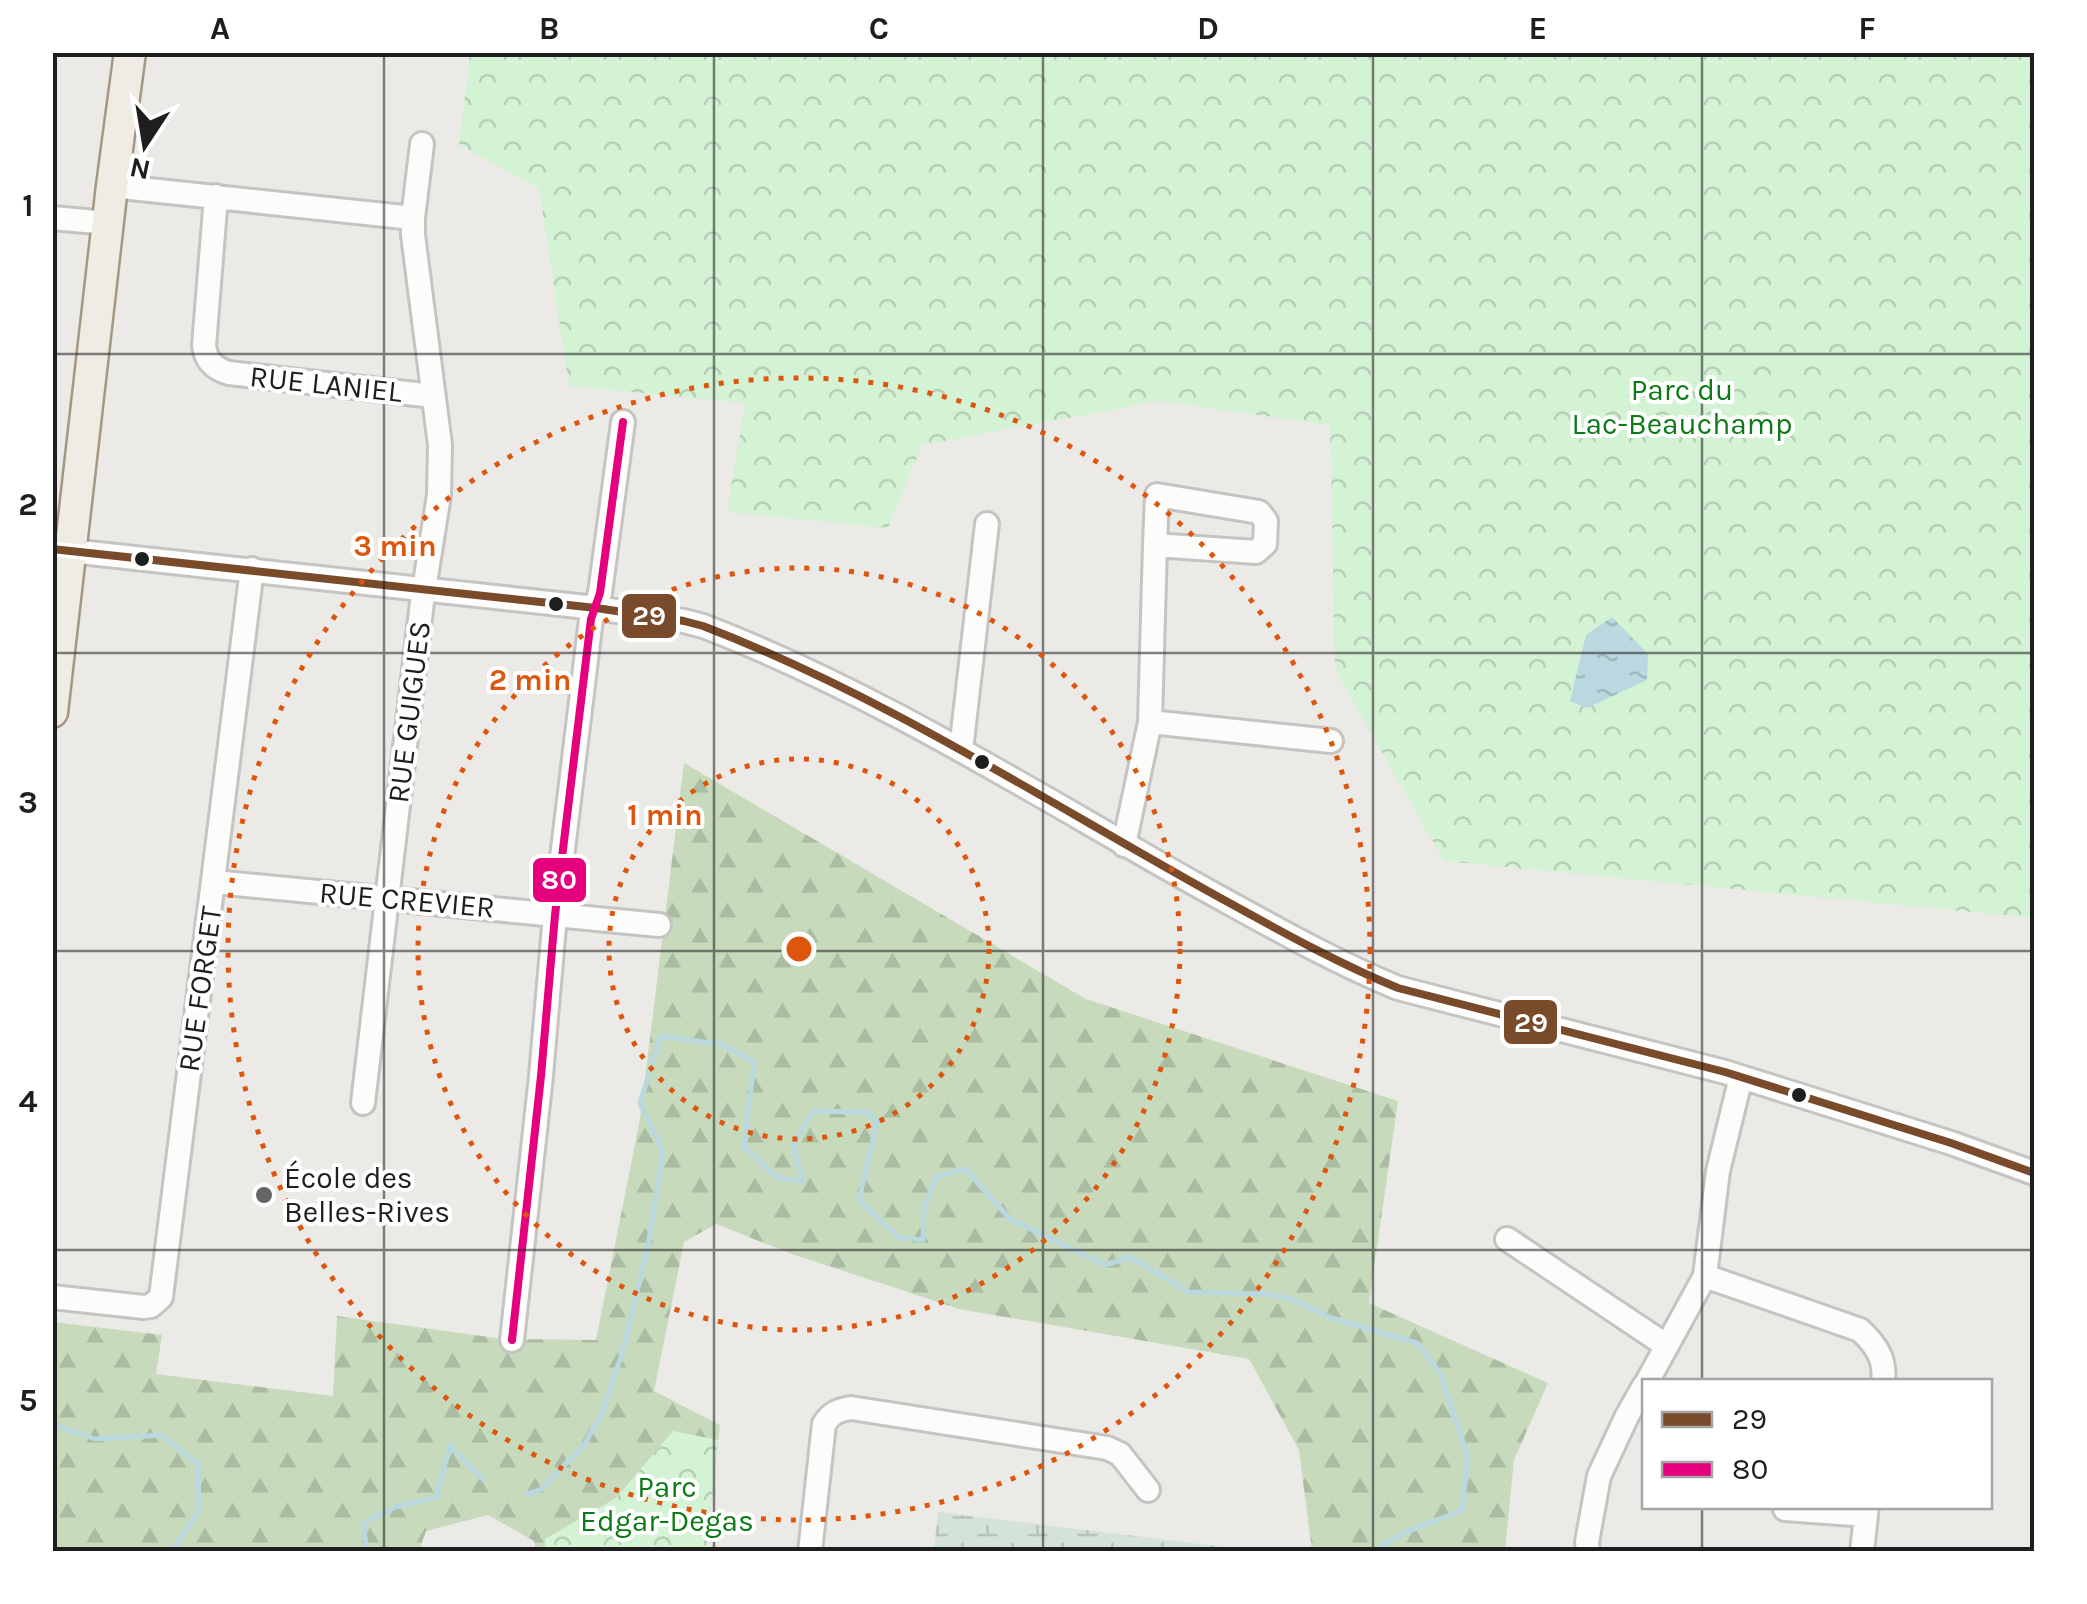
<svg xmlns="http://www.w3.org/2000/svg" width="2087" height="1604" font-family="Karla,sans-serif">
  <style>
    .forest { fill: url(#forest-firs) }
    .wetland { fill: url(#wetland-marsh) }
    .park { fill: url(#park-crowns) }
    .water { fill: url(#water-ripples) }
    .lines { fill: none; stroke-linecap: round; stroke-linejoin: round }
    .stream { stroke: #bad8df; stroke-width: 5 }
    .minor-casing { stroke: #c5c4c3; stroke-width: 28 }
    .major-casing { stroke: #a29883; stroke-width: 35 }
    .minor { stroke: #fcfcfb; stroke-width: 22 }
    .major { stroke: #f0ebe4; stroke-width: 30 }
    .bus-1-casing { stroke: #fff; stroke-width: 15 }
    .bus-2-casing { stroke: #fff; stroke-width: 15 }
    .bus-1 { stroke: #7a4b2a; stroke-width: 8 }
    .bus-2 { stroke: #e5007d; stroke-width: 8 }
    .grid { fill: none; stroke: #1e1e1e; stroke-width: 2.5; stroke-opacity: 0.55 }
    .ring { fill: none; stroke: #de560d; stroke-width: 5; stroke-dasharray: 5 10 }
    .bus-dot { fill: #1e1e1e; stroke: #fff; stroke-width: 4 }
    .poi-dot { fill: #666564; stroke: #fff; stroke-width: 4 }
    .labels { text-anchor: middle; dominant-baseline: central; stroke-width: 8; stroke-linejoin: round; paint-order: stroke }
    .street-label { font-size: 30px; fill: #1e1e1e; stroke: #fff }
    .park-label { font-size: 30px; fill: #0c7b15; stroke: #fff }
    .poi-label { font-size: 30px; fill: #1e1e1e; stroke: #fff; text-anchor: start }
    .centre { fill: #de560d; stroke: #fff; stroke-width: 5 }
    .ring-label { font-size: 30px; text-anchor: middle; font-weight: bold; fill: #de560d; stroke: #fff; stroke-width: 8; stroke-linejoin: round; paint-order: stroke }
    .line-badge { stroke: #fff; stroke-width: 4 }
    .badge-label { font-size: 28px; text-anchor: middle; font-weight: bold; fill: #fff }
    .neatline { fill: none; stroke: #1e1e1e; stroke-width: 4 }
    .grid-label { font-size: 32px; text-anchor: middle; font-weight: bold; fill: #1e1e1e }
  </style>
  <defs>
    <pattern id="forest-firs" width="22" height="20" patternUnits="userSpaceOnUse" patternTransform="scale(2.5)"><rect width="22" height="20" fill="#c7dbbc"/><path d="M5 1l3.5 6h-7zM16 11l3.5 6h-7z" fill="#aabca1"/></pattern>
    <pattern id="wetland-marsh" width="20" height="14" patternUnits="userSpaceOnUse" patternTransform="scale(2.5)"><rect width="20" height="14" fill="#d4e3da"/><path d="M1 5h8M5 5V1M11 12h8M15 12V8" fill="none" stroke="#b6c2bb"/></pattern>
    <pattern id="park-crowns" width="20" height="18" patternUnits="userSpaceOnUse" patternTransform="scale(2.5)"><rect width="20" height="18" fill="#d4f2d4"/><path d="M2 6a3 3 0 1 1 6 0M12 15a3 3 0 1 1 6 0" fill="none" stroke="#b6cfb6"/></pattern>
    <pattern id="water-ripples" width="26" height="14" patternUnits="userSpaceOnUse" patternTransform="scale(2.5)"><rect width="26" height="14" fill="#bad8df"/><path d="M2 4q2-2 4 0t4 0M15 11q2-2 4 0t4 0" fill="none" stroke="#9fb9bf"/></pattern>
  </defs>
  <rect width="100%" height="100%" fill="#eceae7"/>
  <path class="forest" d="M 684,763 L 1086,999 L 1398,1101 L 1369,1303 L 1548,1383 L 1514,1460 L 1505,1551 L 1312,1551 L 1299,1450 L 1249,1359 L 959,1309 L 792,1254 L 716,1224 L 684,1242 L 654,1391 L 720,1425 L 706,1551 L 536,1551 L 534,1541 L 488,1515 L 426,1531 L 419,1551 L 53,1552 L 53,1322 L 162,1335 L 156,1374 L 333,1396 L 337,1316 L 503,1339 L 596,1340 L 640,1119 Z"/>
  <path class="wetland" d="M 938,1512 L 939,1512 L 1257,1551 L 934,1551 Z"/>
  <path class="park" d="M 470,53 L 2034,53 L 2034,918 L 1444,861 L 1335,670 L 1330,425 L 1160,401 L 922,445 L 888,528 L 727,512 L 745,403 L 569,386 L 539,188 L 459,145 Z
    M 673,1431 L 718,1440 L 706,1551 L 546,1551 L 545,1539 L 616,1498 Z"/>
  <path class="water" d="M 1612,617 L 1648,654 L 1647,680 L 1587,708 L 1570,701 L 1586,635 Z"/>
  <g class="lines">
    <path class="stream" d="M 52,1424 L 95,1439 L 161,1435 L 198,1464 L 199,1511 L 171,1552
      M 527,1494 L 540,1490 L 584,1445 L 602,1413 L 622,1354 L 648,1246 L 663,1152 L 640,1103 L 661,1036 L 724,1045 L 754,1062 L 744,1148 L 778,1178 L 803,1181 L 793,1146 L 813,1111 L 866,1112 L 877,1121 L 859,1200 L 898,1237 L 923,1240 L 924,1208 L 936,1177 L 965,1169 L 1010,1219 L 1105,1265 L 1130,1257 L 1189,1292 L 1269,1294 L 1293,1300 L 1332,1318 L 1417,1343 L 1440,1373 L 1468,1457 L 1462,1510 L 1404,1533 L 1371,1552
      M 367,1552 L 363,1523 L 395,1507 L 436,1498 L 450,1446 L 484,1480"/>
    <defs>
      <path id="minor" d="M 112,186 L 413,218
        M 216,196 L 204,346 C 206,361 215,369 229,373 L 433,396
        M 52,218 L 108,223
        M 52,549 L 596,608 L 684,621 L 703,626 C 883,695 1047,802 1215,895 C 1275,928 1335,962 1398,988 L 1725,1072 L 1951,1143 L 2034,1173
        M 1150,722 L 1331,741
        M 961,750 L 987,524
        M 1124,845 L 1150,722 L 1155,545 L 1256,552 L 1265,544 L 1266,521 L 1259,512 L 1157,495 L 1155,545
        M 215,882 L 659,925
        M 363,1103 L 422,602 L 439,495 L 440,445 L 413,235 L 413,218 L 422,144
        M 1507,1239 L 1667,1346
        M 1705,1276 L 1860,1330 C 1876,1345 1886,1359 1883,1382
        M 52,1297 L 144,1307 L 151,1306 L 161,1297 L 252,569
        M 512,1340 L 541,1076 L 555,915 L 591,619 L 600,593 L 623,422
        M 1647,1382 L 1705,1276 L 1718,1171 L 1741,1077
        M 1785,1509 L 1866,1515
        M 810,1552 L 824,1424 C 831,1413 838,1410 851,1408 L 1107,1448 L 1120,1454 L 1148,1490
        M 1588,1552 L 1587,1542 L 1599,1476 L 1627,1416 L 1644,1386
        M 1862,1552 L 1867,1506"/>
      <path id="major" d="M 52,712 L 112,186 L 130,52"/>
    </defs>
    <use href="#minor" class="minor-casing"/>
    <use href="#major" class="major-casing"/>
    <use href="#minor" class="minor"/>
    <use href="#major" class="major"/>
    <defs>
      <path id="bus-1" d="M 52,549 L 596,608 L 684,621 L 703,626 C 883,695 1047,802 1215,895 C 1275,928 1335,962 1398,988 L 1725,1072 L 1951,1143 L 2034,1173"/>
      <path id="bus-2" d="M 512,1340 L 541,1076 L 555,915 L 591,619 L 600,593 L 623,422"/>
    </defs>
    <use href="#bus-1" class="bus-1-casing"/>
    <use href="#bus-2" class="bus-2-casing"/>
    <use href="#bus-1" class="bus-1"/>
    <use href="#bus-2" class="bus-2"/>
  </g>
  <path class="grid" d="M 384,52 L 384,1552M 714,52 L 714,1552M 1043,52 L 1043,1552M 1373,52 L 1373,1552M 1702,52 L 1702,1382M 52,354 L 2034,354M 52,653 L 2034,653M 52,951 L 2034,951M 52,1250 L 2034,1250M 1702,1506 L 1702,1552"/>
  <g class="ring">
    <circle cx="799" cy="949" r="190"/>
    <circle cx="799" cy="949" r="381"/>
    <circle cx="799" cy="949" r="571"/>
  </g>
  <g class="bus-dot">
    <circle cx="142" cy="559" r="9"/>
    <circle cx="556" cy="604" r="9"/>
    <circle cx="982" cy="762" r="9"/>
    <circle cx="1799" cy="1095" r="9"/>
  </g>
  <circle class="poi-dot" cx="264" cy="1195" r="10"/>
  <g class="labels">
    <g class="street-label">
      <text transform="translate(326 384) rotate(6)">RUE LANIEL</text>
      <text transform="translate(409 712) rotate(-83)">RUE GUIGUES</text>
      <text transform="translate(407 900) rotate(5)">RUE CREVIER</text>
      <text transform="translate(200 989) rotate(-82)">RUE FORGET</text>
    </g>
    <g class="park-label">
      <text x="1682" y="390">Parc du<tspan x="1682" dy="34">Lac-Beauchamp</tspan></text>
      <text x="667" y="1487">Parc<tspan x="667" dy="34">Edgar-Degas</tspan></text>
    </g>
    <g class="poi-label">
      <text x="284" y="1178">École des<tspan x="284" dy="34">Belles-Rives</tspan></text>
    </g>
  </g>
  <circle cx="799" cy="949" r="15" class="centre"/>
  <g class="ring-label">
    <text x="395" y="556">3 min</text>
    <text x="530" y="690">2 min</text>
    <text x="665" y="825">1 min</text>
  </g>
  <g class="line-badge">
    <rect x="620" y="592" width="58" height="48" rx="10" fill="#7a4b2a"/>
    <rect x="531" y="856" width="57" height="48" rx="10" fill="#e5007d"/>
    <rect x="1502" y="998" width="57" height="48" rx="10" fill="#7a4b2a"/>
  </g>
  <g class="badge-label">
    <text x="649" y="625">29</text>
    <text x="559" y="889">80</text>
    <text x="1531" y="1032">29</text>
  </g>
  <rect width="2087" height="1604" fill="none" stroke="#ffffff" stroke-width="110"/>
  <rect x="1642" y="1379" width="350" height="130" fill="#ffffff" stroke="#a5a5a5" stroke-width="2.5"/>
  <rect x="1662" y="1412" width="50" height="15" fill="#7a4b2a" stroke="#a5a5a5" stroke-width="2.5"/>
  <text x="1732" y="1429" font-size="30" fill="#1e1e1e">29</text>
  <rect x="1662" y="1462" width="50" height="15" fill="#e5007d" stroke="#a5a5a5" stroke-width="2.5"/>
  <text x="1732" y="1479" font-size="30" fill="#1e1e1e">80</text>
  <g transform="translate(145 145) rotate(192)" stroke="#ffffff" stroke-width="8" paint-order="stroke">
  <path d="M0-8L18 38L0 25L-18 38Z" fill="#1e1e1e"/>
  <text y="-15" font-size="28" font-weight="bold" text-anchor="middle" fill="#1e1e1e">N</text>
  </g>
  <rect x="55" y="55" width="1977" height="1494" class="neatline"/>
  <g class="grid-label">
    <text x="220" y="39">A</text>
    <text x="549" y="39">B</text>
    <text x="879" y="39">C</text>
    <text x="1208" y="39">D</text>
    <text x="1538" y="39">E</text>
    <text x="1867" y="39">F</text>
    <text x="28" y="216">1</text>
    <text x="28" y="515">2</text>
    <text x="28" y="813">3</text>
    <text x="28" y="1112">4</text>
    <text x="28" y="1411">5</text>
  </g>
</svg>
